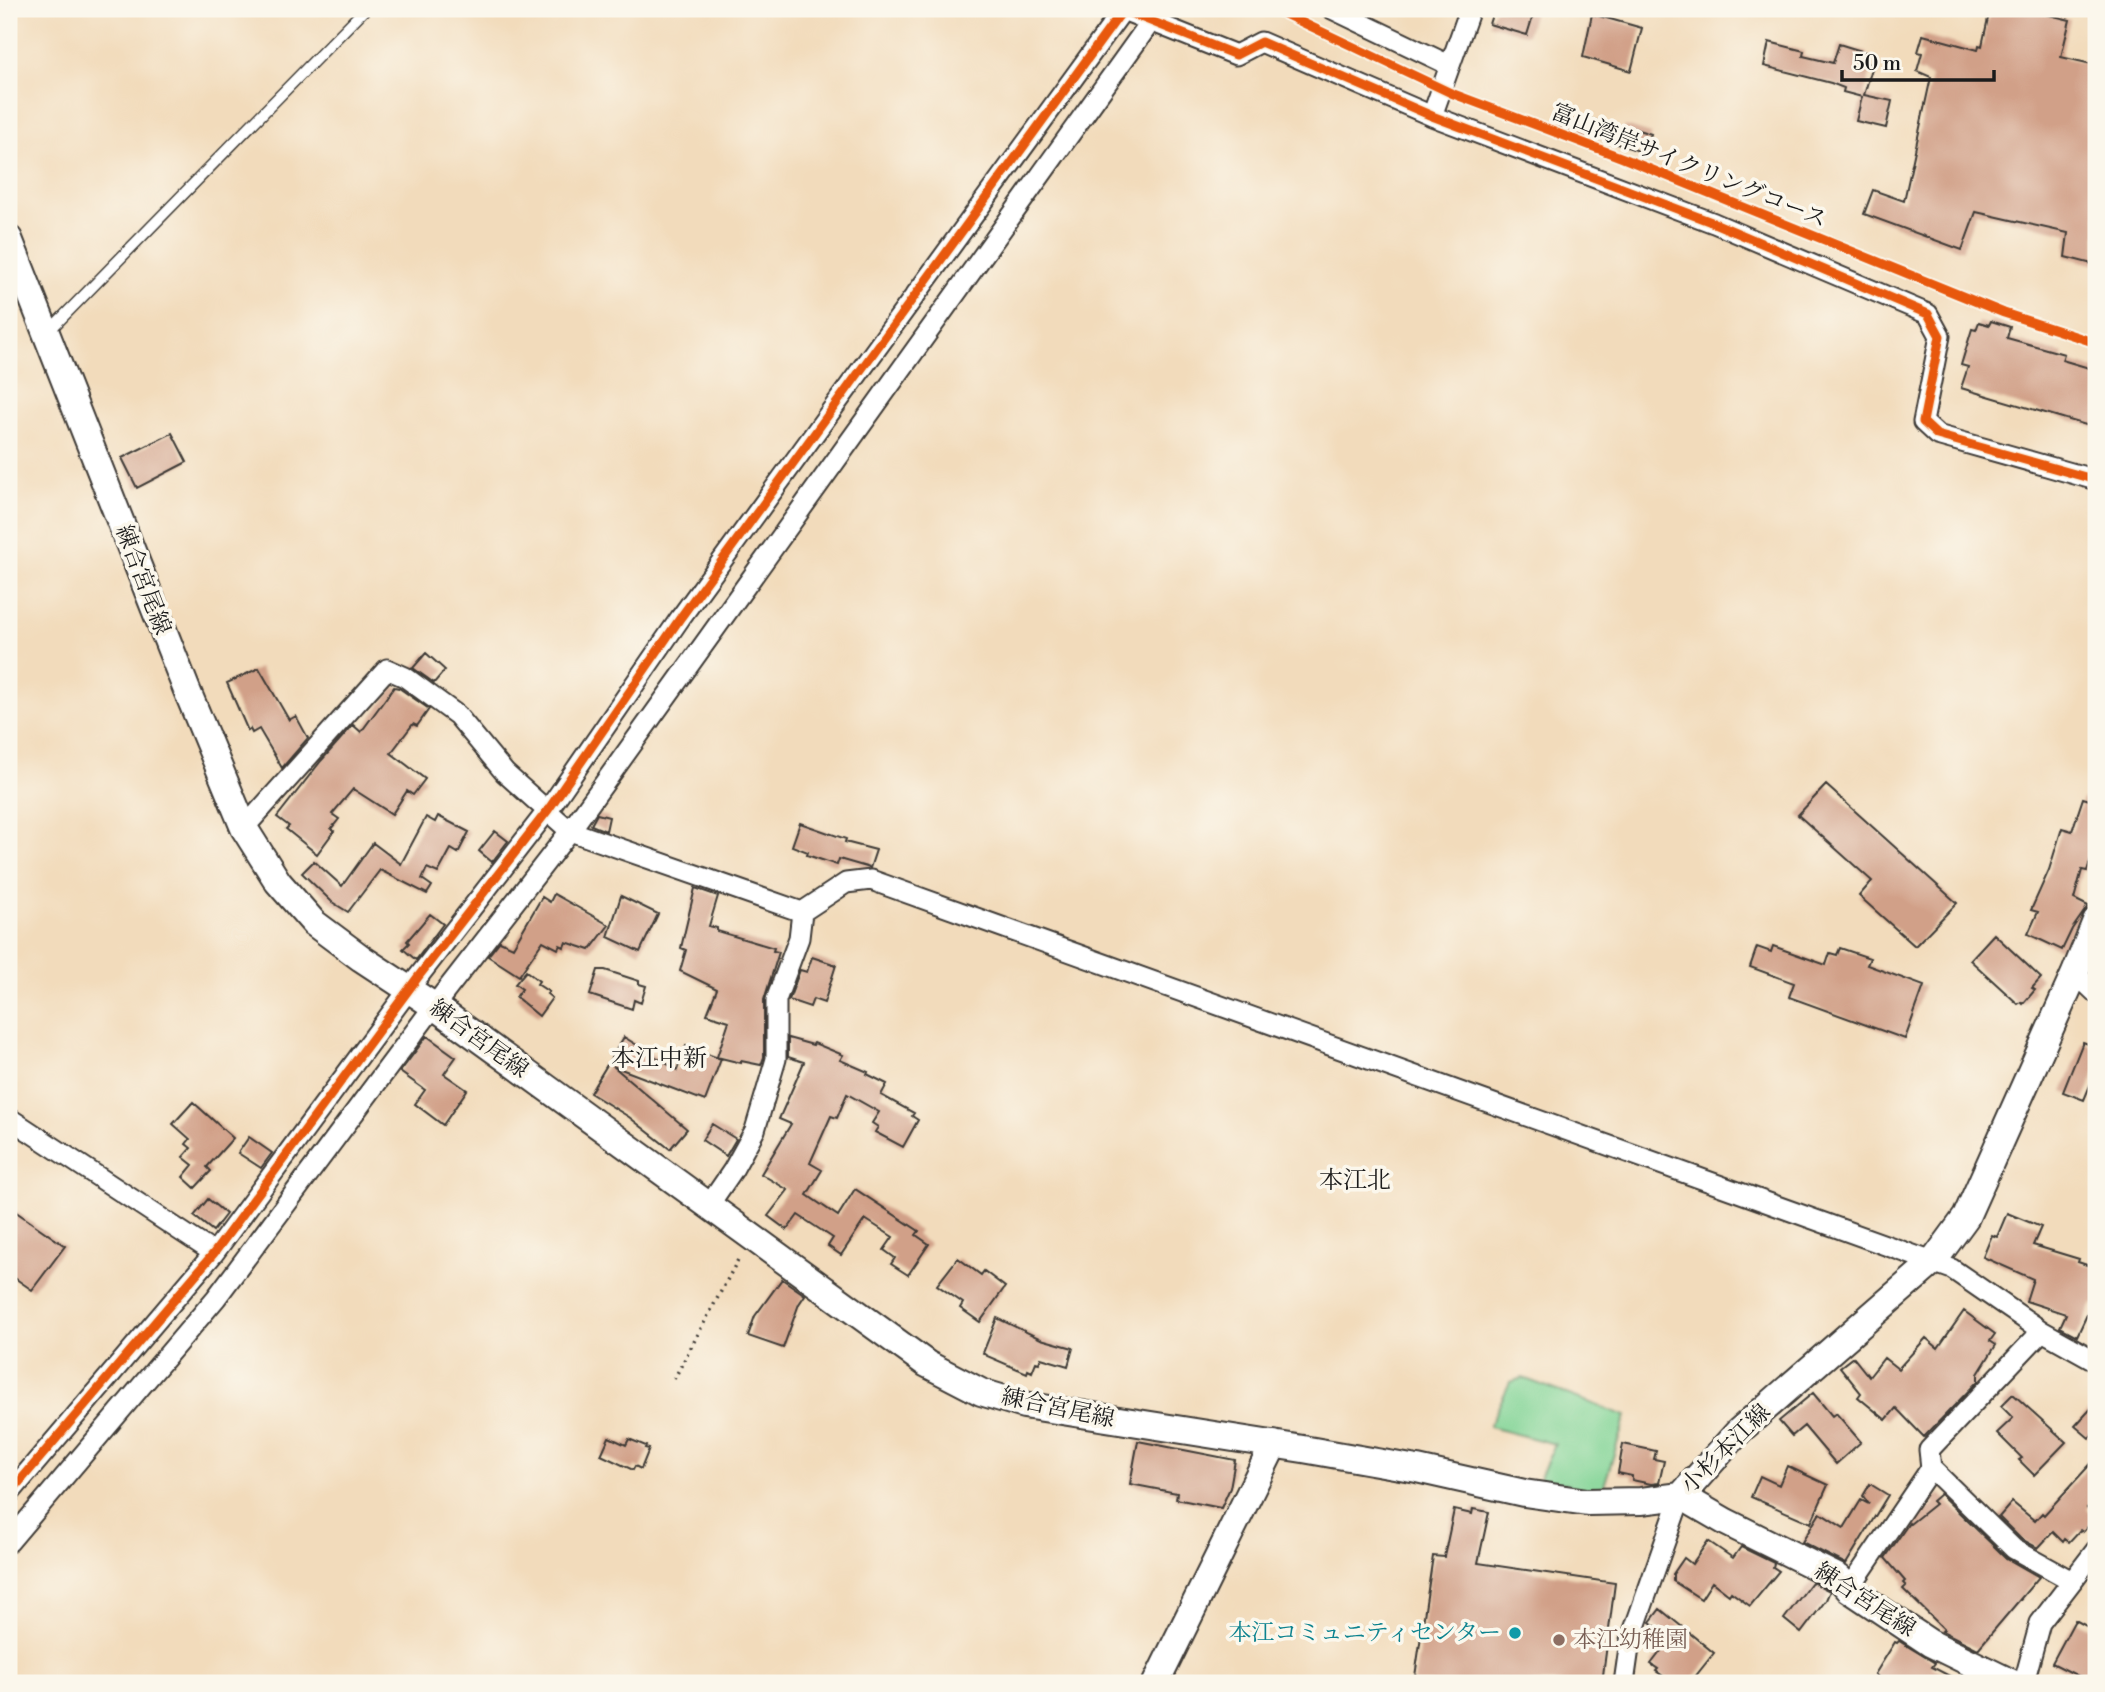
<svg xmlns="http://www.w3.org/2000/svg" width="2105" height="1692" font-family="'Libre Bodoni','Noto Serif JP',serif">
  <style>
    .green { fill: #82d496; stroke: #4f7859; stroke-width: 2 }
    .building { fill: #d1a088 }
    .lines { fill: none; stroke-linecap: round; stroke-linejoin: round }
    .service-casing { stroke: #3c3934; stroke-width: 13 }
    .minor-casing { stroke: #3c3934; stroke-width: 23 }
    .secondary-casing { stroke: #3c3934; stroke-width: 30 }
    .path { stroke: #3c3934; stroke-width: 3.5; stroke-dasharray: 2 5; stroke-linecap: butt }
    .service { stroke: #fff; stroke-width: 10 }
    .minor { stroke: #fff; stroke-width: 19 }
    .secondary { stroke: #fff; stroke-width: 26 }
    .cycleway-casing { stroke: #fbf7ec; stroke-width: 13 }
    .cycleway { stroke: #e8590c; stroke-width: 9 }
    .culture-dot { fill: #0f9aa8; stroke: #fbf7ec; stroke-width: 2.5 }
    .education-dot { fill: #8d6e63; stroke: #fbf7ec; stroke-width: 2.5 }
    .labels { text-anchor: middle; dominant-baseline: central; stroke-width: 7; stroke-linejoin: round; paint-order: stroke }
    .street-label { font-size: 23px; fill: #1c1c1c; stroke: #fbf7ec }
    .culture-label { font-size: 23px; fill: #0d838f; stroke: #fbf7ec; text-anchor: end }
    .education-label { font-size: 23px; fill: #785e54; stroke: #fbf7ec; text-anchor: start }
    .neighbourhood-label { font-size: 24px; fill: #1c1c1c; stroke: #fbf7ec }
  </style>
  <rect width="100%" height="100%" fill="#fbf7ec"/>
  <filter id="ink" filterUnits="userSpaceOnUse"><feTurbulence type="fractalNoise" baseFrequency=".0143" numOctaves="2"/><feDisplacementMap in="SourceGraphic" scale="14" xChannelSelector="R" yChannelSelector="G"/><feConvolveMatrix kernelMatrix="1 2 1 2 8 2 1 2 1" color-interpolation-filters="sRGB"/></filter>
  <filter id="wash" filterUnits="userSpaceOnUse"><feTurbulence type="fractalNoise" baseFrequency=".00686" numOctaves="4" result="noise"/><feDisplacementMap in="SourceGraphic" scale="28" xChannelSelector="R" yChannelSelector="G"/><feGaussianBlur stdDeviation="1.57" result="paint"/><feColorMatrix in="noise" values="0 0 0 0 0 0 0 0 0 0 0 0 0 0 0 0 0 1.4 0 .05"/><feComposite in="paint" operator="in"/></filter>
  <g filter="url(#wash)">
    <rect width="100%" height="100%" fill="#f2dbbb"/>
    <path class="green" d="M 1523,1378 L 1626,1416 L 1602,1492 L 1539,1479 L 1555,1444 L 1489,1427 L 1510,1382 Z"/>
    <g id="blocks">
      <path class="building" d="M 1494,9 L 1535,9 L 1527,35 L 1489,24 Z
        M 1990,9 L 2025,9 L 2070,20 L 2061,57 L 2096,65 L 2096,265 L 2065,257 L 2068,233 L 1976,212 L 1962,250 L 1864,214 L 1873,190 L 1904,201 L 1931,77 L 1917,71 L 1922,53 L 1918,52 L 1923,35 L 1978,50 L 1979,45 L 1982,46 Z
        M 1592,14 L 1642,28 L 1631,71 L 1583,57 Z
        M 1769,42 L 1804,51 L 1803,56 L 1833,63 L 1839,44 L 1868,53 L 1865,62 L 1873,65 L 1864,95 L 1892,101 L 1886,128 L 1856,121 L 1862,97 L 1843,92 L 1844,88 L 1831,83 L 1764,66 Z
        M 1566,110 L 1611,126 L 1624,130 L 1625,126 L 1651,134 L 1645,153 L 1561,125 Z
        M 1991,321 L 2010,327 L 2007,338 L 2064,354 L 2062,360 L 2096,370 L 2096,428 L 1961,388 L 1968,367 L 1961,365 L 1972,329 L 1976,330 L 1979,322 L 1989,325 Z
        M 172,433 L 187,462 L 137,488 L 122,458 Z
        M 426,653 L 445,670 L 434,683 L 413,668 Z
        M 259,668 L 289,720 L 296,716 L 308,738 L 282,768 L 259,729 L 252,733 L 250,729 L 248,731 L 227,683 Z
        M 394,687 L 399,688 L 429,709 L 417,726 L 413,724 L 391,753 L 425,779 L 413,795 L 407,791 L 392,814 L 353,789 L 332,814 L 339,819 L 331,829 L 334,831 L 317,854 L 286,829 L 289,826 L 277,817 L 321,761 L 353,725 L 361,732 Z
        M 1826,785 L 1957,903 L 1915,946 L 1859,896 L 1872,881 L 1798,815 Z
        M 2083,798 L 2096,802 L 2096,823 L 2091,838 L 2096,840 L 2096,843 L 2087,871 L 2082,870 L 2074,899 L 2088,906 L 2072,929 L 2062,950 L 2028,934 L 2038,912 L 2031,910 L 2049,870 L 2062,828 L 2072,831 Z
        M 597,814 L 609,817 L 606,831 L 591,825 Z
        M 438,816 L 469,832 L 458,853 L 451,849 L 438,873 L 427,868 L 422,879 L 432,886 L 427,894 L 380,870 L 348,912 L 332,902 L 302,873 L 314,861 L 342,886 L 373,843 L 401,864 L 426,817 L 435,822 Z
        M 800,823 L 846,839 L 845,842 L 876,850 L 870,868 L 839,859 L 837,865 L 807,855 L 808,852 L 792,846 Z
        M 495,831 L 508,841 L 492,862 L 479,851 Z
        M 695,888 L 718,896 L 709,926 L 717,928 L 717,931 L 774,948 L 773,951 L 779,952 L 764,1000 L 764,1057 L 761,1065 L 741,1061 L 741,1063 L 717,1057 L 729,1021 L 707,1014 L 717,989 L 680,971 L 686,950 L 681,948 Z
        M 554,894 L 609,925 L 590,950 L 566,942 L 564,947 L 560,945 L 558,949 L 543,941 L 519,976 L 488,956 L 500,941 L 513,947 L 542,897 L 550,902 Z
        M 621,896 L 658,914 L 640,952 L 608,937 Z
        M 430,914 L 443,924 L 416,960 L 403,949 L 409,943 L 407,941 Z
        M 1994,934 L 2041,978 L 2032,988 L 2035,990 L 2023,1004 L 2021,1002 L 2018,1004 L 1970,960 Z
        M 1773,946 L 1826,965 L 1830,953 L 1837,955 L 1840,948 L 1870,958 L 1867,965 L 1924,986 L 1905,1039 L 1789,997 L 1794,983 L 1750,967 L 1757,947 L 1771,952 Z
        M 812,957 L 836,965 L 824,1003 L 813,999 L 810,1007 L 789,1000 L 800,970 L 807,972 Z
        M 598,970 L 605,970 L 639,981 L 639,984 L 646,986 L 641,1003 L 634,1000 L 632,1009 L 590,995 Z
        M 526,971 L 539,981 L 537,984 L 549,992 L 547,994 L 552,998 L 539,1016 L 516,997 L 522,989 L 515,984 Z
        M 427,1036 L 456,1057 L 444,1074 L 467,1090 L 443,1125 L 415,1104 L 425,1090 L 400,1072 Z
        M 624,1037 L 677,1070 L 686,1046 L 721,1059 L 705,1101 L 613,1066 L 687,1129 L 670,1149 L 629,1117 L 590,1093 Z
        M 788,1038 L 813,1045 L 814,1043 L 843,1055 L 840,1060 L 868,1072 L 867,1074 L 887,1084 L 881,1095 L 914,1113 L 912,1116 L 918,1120 L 903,1147 L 875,1132 L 878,1127 L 872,1123 L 879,1112 L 847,1094 L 837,1118 L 831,1116 L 810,1163 L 822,1170 L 807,1195 L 838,1216 L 855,1189 L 919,1231 L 916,1235 L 929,1244 L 908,1275 L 891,1264 L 895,1258 L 884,1250 L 893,1237 L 865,1219 L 841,1255 L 828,1246 L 833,1238 L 798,1215 L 787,1230 L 768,1216 L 788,1190 L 761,1174 L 791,1124 L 779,1119 L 804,1062 L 788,1057 Z
        M 2083,1042 L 2096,1047 L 2096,1071 L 2084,1100 L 2063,1092 Z
        M 193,1102 L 233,1138 L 207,1167 L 211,1171 L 195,1188 L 183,1177 L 193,1165 L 183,1157 L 191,1148 L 186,1144 L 190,1139 L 173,1124 Z
        M 712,1124 L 736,1139 L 726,1156 L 702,1140 Z
        M 249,1137 L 272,1153 L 261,1168 L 238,1153 Z
        M 208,1199 L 226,1214 L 213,1231 L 194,1216 Z
        M 9,1207 L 65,1246 L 32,1290 L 9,1274 Z
        M 2007,1213 L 2041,1227 L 2033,1245 L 2079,1259 L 2078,1262 L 2096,1268 L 2096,1305 L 2092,1304 L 2077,1336 L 2060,1327 L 2066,1314 L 2026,1301 L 2033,1279 L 1983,1257 L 1992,1235 L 1997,1237 Z
        M 958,1258 L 981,1275 L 984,1271 L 1005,1287 L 980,1322 L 960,1308 L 963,1303 L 937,1285 Z
        M 782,1279 L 805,1295 L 799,1304 L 783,1348 L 748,1336 L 755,1316 Z
        M 1964,1311 L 1995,1334 L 1990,1341 L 1996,1345 L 1978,1374 L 1978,1381 L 1924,1437 L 1896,1408 L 1886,1420 L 1858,1397 L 1861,1393 L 1840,1367 L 1853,1357 L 1869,1377 L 1884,1358 L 1898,1369 L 1926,1338 L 1938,1348 Z
        M 997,1318 L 1041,1339 L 1073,1348 L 1068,1366 L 1041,1358 L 1039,1363 L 1036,1362 L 1032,1372 L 1028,1370 L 1027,1373 L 987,1356 L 983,1353 Z
        M 1813,1393 L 1832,1416 L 1836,1413 L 1861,1442 L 1836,1464 L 1804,1426 L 1792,1436 L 1779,1421 Z
        M 2013,1394 L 2066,1442 L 2034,1475 L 2019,1460 L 2022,1458 L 1997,1433 L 2013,1418 L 2001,1406 Z
        M 2096,1403 L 2096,1431 L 2089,1438 L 2075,1426 Z
        M 609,1437 L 626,1445 L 629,1439 L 646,1446 L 645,1448 L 649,1449 L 641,1469 L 635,1466 L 633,1470 L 601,1455 Z
        M 1138,1441 L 1235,1460 L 1230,1488 L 1221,1508 L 1176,1499 L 1177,1493 L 1130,1484 Z
        M 1623,1444 L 1656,1451 L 1654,1459 L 1664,1461 L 1659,1483 L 1651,1484 L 1632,1480 L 1632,1476 L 1618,1473 Z
        M 2096,1458 L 2096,1499 L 2087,1508 L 2096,1518 L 2083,1532 L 2080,1530 L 2069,1542 L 2065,1539 L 2063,1542 L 2053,1532 L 2038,1548 L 2021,1539 L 1999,1517 L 2012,1502 L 2035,1521 L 2042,1513 L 2044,1515 Z
        M 1787,1466 L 1828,1485 L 1811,1523 L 1751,1497 L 1760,1476 L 1779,1485 Z
        M 1870,1484 L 1888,1495 L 1846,1564 L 1802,1542 L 1820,1513 L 1844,1528 L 1861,1500 L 1869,1504 L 1863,1496 Z
        M 1940,1494 L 2006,1558 L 2039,1577 L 1978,1649 L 1942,1631 L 1944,1629 L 1903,1589 L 1906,1586 L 1903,1583 L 1905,1581 L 1885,1558 L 1909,1523 L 1910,1524 L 1935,1504 L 1932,1501 Z
        M 1473,1509 L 1489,1512 L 1478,1563 L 1615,1583 L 1602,1683 L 1414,1683 L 1433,1556 L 1444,1557 L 1454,1510 L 1472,1514 Z
        M 1708,1541 L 1733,1558 L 1741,1547 L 1774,1563 L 1773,1567 L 1779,1571 L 1750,1606 L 1731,1592 L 1729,1595 L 1712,1582 L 1701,1599 L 1673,1581 L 1673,1574 L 1684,1558 L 1692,1564 Z
        M 1812,1582 L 1830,1591 L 1826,1600 L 1801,1633 L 1784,1619 Z
        M 1660,1609 L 1714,1653 L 1690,1683 L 1673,1683 L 1656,1671 L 1658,1669 L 1651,1664 L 1671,1638 L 1650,1622 Z
        M 2075,1620 L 2096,1631 L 2096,1683 L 2092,1683 L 2052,1663 Z
        M 1899,1641 L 1935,1663 L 1932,1667 L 1963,1683 L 1873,1683 L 1878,1677 L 1875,1674 L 1895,1642 L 1897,1643 Z"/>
    </g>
  </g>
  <g filter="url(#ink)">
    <use href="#blocks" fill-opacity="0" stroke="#3c3934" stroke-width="2"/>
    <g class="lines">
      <defs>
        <path id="service" d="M 49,331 L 365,9"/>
        <path id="minor" d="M 1332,9 L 1449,65
          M 1432,116 L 1470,9
          M 244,828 L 387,669 L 405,677 L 457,715 L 505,773 L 570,831 L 802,912 L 846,883 L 871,880 L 1952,1269 L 2042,1331 L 2096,1361
          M 2075,973 L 2096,993
          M 9,1118 L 214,1253
          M 709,1205 L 733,1170 L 755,1130 L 776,1059 L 776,1000 L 799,938 L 802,912
          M 2042,1331 L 1929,1450 L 1931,1468 L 2014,1549 L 2072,1581
          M 9,1494 L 214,1253 L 418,977 L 548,810 L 681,617 L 1123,10 L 1236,55 L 1261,42 L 1432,116 L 1714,223 L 1928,314 L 1940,336 L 1923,422 L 1937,435 L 2096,480
          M 9,1542 L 216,1298 L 434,1006 L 570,831 L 1152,20
          M 1849,1589 L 1931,1468
          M 1624,1683 L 1630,1641 L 1681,1496
          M 2020,1683 L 2024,1682 L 2040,1623 L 2096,1550"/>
        <path id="secondary" d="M 9,239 L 186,688 L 244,828 L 278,882 L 314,923 L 361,958 L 434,1006 L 927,1364 L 981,1392 L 1024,1405 L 1303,1449 L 1417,1469 L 1524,1493 L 1587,1502 L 1641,1501 L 1681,1496 L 1739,1431 L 1933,1262 L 1966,1217 L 2075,973 L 2096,921
          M 1681,1496 L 1726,1522 L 1839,1578 L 1849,1589 L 1930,1643 L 2012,1683
          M 1156,1683 L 1274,1444"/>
      </defs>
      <use href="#service" class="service-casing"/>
      <use href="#minor" class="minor-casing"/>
      <use href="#secondary" class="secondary-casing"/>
      <path class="path" d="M 674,1379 L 740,1256"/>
      <use href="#service" class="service"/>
      <use href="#minor" class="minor"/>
      <use href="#secondary" class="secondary"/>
      <defs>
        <path id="cycleway" d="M 1274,9 L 1451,93 L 1623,158 L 2004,313 L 2096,343
          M 9,1494 L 214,1253 L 418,977 L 548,810 L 681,617 L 1123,10 L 1236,55 L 1261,42 L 1432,116 L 1714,223 L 1928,314 L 1940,336 L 1923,422 L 1937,435 L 2096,480"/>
      </defs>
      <use href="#cycleway" class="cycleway-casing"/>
      <use href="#cycleway" class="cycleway"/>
    </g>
  </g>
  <circle class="culture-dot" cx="1515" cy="1633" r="7"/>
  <circle class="education-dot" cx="1559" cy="1640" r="7"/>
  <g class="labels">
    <g class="street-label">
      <text transform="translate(1689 166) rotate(22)">富山湾岸サイクリングコース</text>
      <text transform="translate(143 580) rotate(69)">練合宮尾線</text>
      <text transform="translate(479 1039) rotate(36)">練合宮尾線</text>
      <text transform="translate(1058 1408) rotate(12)">練合宮尾線</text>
      <text transform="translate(1726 1449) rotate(-45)">小杉本江線</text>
      <text transform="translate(1865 1600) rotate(33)">練合宮尾線</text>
    </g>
    <g class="culture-label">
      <text x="1501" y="1633">本江コミュニティセンター</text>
    </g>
    <g class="education-label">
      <text x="1573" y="1640">本江幼稚園</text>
    </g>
    <g class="neighbourhood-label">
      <text x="659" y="1059">本江中新</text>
      <text x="1355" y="1181">本江北</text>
    </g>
  </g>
  <rect width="2105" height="1692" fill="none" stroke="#fbf7ec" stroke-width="35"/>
  <path d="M1842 70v10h152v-10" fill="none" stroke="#1c1c1c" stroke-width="3.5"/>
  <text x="1853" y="70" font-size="21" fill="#1c1c1c" stroke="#fbf7ec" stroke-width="5" paint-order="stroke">50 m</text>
</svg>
